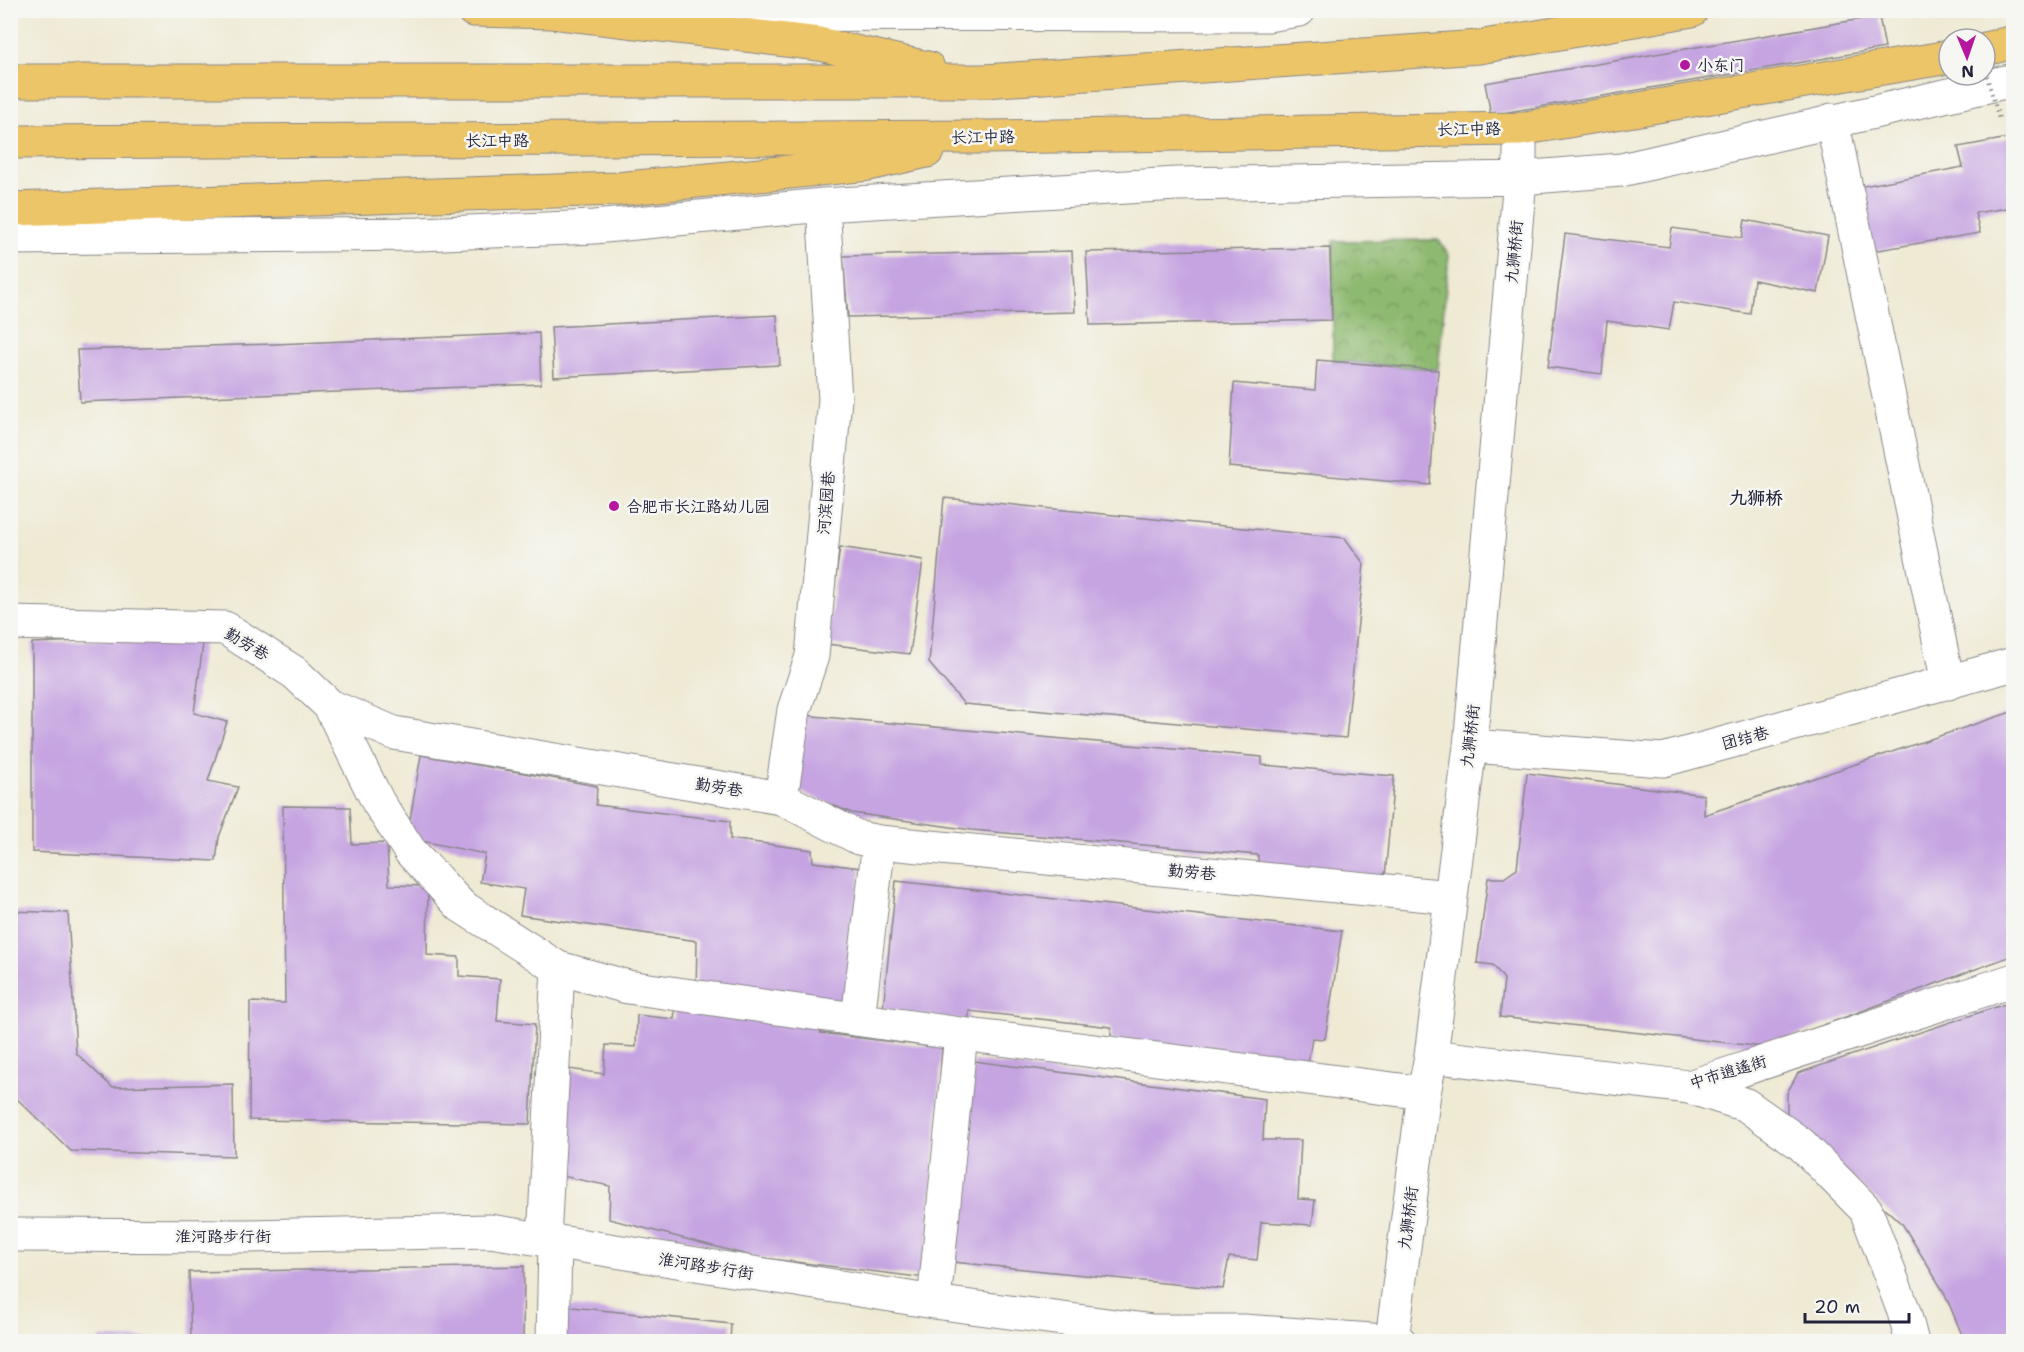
<svg xmlns="http://www.w3.org/2000/svg" width="2024" height="1352" font-family="'Shantell Sans','LXGW WenKai TC',sans-serif">
  <style>
    .forest { fill: url(#forest-crowns); stroke: #586e56; stroke-width: 1.5 }
    .building { fill: #c6a4e1 }
    .lines { fill: none; stroke-linecap: round; stroke-linejoin: round }
    .street-casing { stroke: #888688; stroke-width: 35 }
    .highway-casing { stroke: #888688; stroke-width: 35 }
    .street { stroke: #fff; stroke-width: 33 }
    .highway { stroke: #edc569; stroke-width: 33 }
    .path-bridge { stroke: #888688; stroke-width: 4; stroke-dasharray: 1.5 4.5; stroke-linecap: butt }
    .poi-dot { fill: #b5179e; stroke: #f6f6f2; stroke-width: 2 }
    .labels { text-anchor: middle; dominant-baseline: central; stroke-width: 5; stroke-linejoin: round; paint-order: stroke }
    .poi-label { font-size: 16px; fill: #22223b; stroke: #f6f6f2; text-anchor: start }
    .street-label { font-size: 16px; fill: #22223b; stroke: #f6f6f2 }
    .neighbourhood-label { font-size: 18px; font-weight: bold; fill: #22223b; stroke: #f6f6f2 }
  </style>
  <defs>
    <pattern id="forest-crowns" width="20" height="18" patternUnits="userSpaceOnUse" patternTransform="scale(1.5)"><rect width="20" height="18" fill="#8eb970"/><path d="M2 6a3 3 0 1 1 6 0M12 15a3 3 0 1 1 6 0" fill="none" stroke="#74965d"/></pattern>
  </defs>
  <rect width="100%" height="100%" fill="#f6f6f2"/>
  <filter id="ink" filterUnits="userSpaceOnUse"><feTurbulence type="fractalNoise" baseFrequency=".0167" numOctaves="2"/><feDisplacementMap in="SourceGraphic" scale="12" xChannelSelector="R" yChannelSelector="G"/><feConvolveMatrix kernelMatrix="1 2 1 2 8 2 1 2 1" color-interpolation-filters="sRGB"/></filter>
  <filter id="wash" filterUnits="userSpaceOnUse"><feTurbulence type="fractalNoise" baseFrequency=".008" numOctaves="4" result="noise"/><feDisplacementMap in="SourceGraphic" scale="24" xChannelSelector="R" yChannelSelector="G"/><feGaussianBlur stdDeviation="1.35" result="paint"/><feColorMatrix in="noise" values="0 0 0 0 0 0 0 0 0 0 0 0 0 0 0 0 0 1.4 0 .05"/><feComposite in="paint" operator="in"/></filter>
  <g filter="url(#wash)">
    <rect width="100%" height="100%" fill="#efead4"/>
    <path class="forest" d="M 1439,240 L 1449,255 L 1438,370 L 1333,361 L 1333,241 Z"/>
    <g id="blocks">
      <path class="building" d="M 1879,16 L 1885,48 L 1491,115 L 1485,83 Z
        M 2014,137 L 2014,207 L 1975,213 L 1980,233 L 1873,251 L 1858,187 L 1963,167 L 1958,147 Z
        M 1745,220 L 1828,236 L 1818,293 L 1754,280 L 1750,314 L 1674,302 L 1669,330 L 1607,321 L 1602,374 L 1548,367 L 1565,234 L 1669,247 L 1672,228 L 1742,238 Z
        M 1330,248 L 1332,320 L 1090,325 L 1086,252 Z
        M 1072,251 L 1075,312 L 848,317 L 843,256 Z
        M 777,315 L 780,365 L 554,377 L 551,327 Z
        M 539,333 L 541,384 L 80,402 L 77,350 L 275,344 Z
        M 1317,360 L 1438,370 L 1430,485 L 1229,467 L 1234,383 L 1315,390 Z
        M 944,498 L 1345,538 L 1364,564 L 1346,738 L 964,704 L 929,663 Z
        M 840,547 L 923,560 L 910,654 L 827,644 Z
        M 204,636 L 194,713 L 227,722 L 208,781 L 238,787 L 219,837 L 216,861 L 32,852 L 32,643 Z
        M 2014,711 L 2014,955 L 1764,1047 L 1500,1017 L 1504,979 L 1493,965 L 1477,963 L 1488,878 L 1504,878 L 1517,869 L 1527,773 L 1704,795 L 1704,815 Z
        M 802,715 L 1262,757 L 1262,765 L 1394,776 L 1385,877 L 1258,864 L 1258,855 L 972,830 L 852,813 L 793,789 Z
        M 421,755 L 597,786 L 596,805 L 730,821 L 730,839 L 812,850 L 813,862 L 861,868 L 845,1007 L 696,990 L 697,941 L 520,915 L 524,889 L 480,882 L 485,854 L 407,838 Z
        M 283,806 L 350,807 L 352,844 L 387,843 L 389,885 L 428,886 L 427,955 L 459,957 L 459,976 L 500,979 L 497,1021 L 535,1024 L 530,1124 L 249,1120 L 250,1002 L 285,1003 Z
        M 896,881 L 1342,931 L 1325,1039 L 1312,1038 L 1308,1064 L 1111,1040 L 1111,1027 L 969,1011 L 969,1021 L 883,1009 Z
        M 10,911 L 68,913 L 76,1053 L 112,1087 L 233,1084 L 234,1156 L 71,1151 L 13,1095 L 10,1027 Z
        M 676,1001 L 821,1021 L 821,1033 L 942,1048 L 926,1278 L 755,1257 L 609,1219 L 610,1186 L 557,1175 L 562,1068 L 604,1074 L 606,1045 L 636,1047 L 637,1015 L 674,1019 Z
        M 2014,1001 L 2014,1342 L 1965,1342 L 1945,1294 L 1903,1225 L 1787,1119 L 1787,1093 L 1798,1073 Z
        M 974,1061 L 1265,1099 L 1263,1140 L 1301,1140 L 1298,1199 L 1315,1200 L 1312,1225 L 1261,1222 L 1257,1260 L 1229,1257 L 1223,1289 L 953,1262 Z
        M 524,1266 L 523,1342 L 100,1342 L 100,1338 L 191,1339 L 189,1272 Z
        M 563,1306 L 731,1324 L 730,1342 L 562,1342 Z"/>
    </g>
  </g>
  <g filter="url(#ink)">
    <use href="#blocks" fill-opacity="0" stroke="#888688" stroke-width="1.5"/>
    <g class="lines">
      <defs>
        <path id="street" d="M 665,14 L 1268,15 L 1299,10
          M 1832,120 L 1948,683
          M 10,238 L 419,234 L 594,227 L 823,205 L 1177,184 L 1520,178 L 1621,170 L 2014,80
          M 10,623 L 225,628 L 295,673 L 330,706 L 394,733 L 781,798 L 859,838 L 879,842 L 1450,897
          M 330,706 L 378,802 L 410,851 L 461,906 L 558,968 L 628,987 L 961,1034 L 1424,1093
          M 1470,746 L 1663,760 L 2014,664
          M 781,798 L 794,710 L 812,656 L 835,399 L 823,205
          M 858,1019 L 879,842
          M 1431,1056 L 1689,1087 L 2014,980
          M 1689,1087 L 1746,1105 L 1801,1144 L 1866,1210 L 1904,1312 L 1912,1342
          M 10,1235 L 246,1236 L 490,1231 L 934,1302 L 1153,1331 L 1244,1331 L 1400,1342
          M 544,1240 L 558,968
          M 934,1302 L 961,1034
          M 1392,1340 L 1424,1093 L 1431,1056 L 1470,746 L 1520,178 L 1520,129
          M 553,1342 L 555,1242"/>
        <path id="highway" d="M 473,10 L 552,12 L 819,44 L 928,68
          M 1985,49 L 2014,42
          M 10,81 L 985,81 L 1479,47 L 1692,10
          M 10,142 L 985,137 L 1520,129 L 1949,57
          M 10,209 L 617,189 L 869,164 L 927,151"/>
      </defs>
      <use href="#street" class="street-casing"/>
      <use href="#highway" class="highway-casing"/>
      <use href="#street" class="street"/>
      <use href="#highway" class="highway"/>
      <path class="path-bridge" d="M 1985,70 L 1999,119"/>
    </g>
  </g>
  <g class="poi-dot">
    <circle cx="1685" cy="65" r="6"/>
    <circle cx="614" cy="506" r="6"/>
  </g>
  <g class="labels">
    <g class="poi-label">
      <text x="1697" y="65">小东门</text>
      <text x="626" y="506">合肥市长江路幼儿园</text>
    </g>
    <g class="street-label">
      <text transform="translate(1469 129) rotate(-1)">长江中路</text>
      <text transform="translate(983 137) rotate(-1)">长江中路</text>
      <text x="497" y="140">长江中路</text>
      <text transform="translate(1514 252) rotate(-85)">九狮桥街</text>
      <text transform="translate(826 503) rotate(-85)">河滨园巷</text>
      <text transform="translate(247 644) rotate(30)">勤劳巷</text>
      <text transform="translate(1470 736) rotate(-84)">九狮桥街</text>
      <text transform="translate(1745 738) rotate(-15)">团结巷</text>
      <text transform="translate(719 787) rotate(9)">勤劳巷</text>
      <text transform="translate(1192 872) rotate(5)">勤劳巷</text>
      <text transform="translate(1728 1072) rotate(-17)">中市逍遥街</text>
      <text transform="translate(1408 1218) rotate(-83)">九狮桥街</text>
      <text x="223" y="1236">淮河路步行街</text>
      <text transform="translate(706 1266) rotate(9)">淮河路步行街</text>
    </g>
    <g class="neighbourhood-label">
      <text x="1756" y="498">九狮桥</text>
    </g>
  </g>
  <rect width="2024" height="1352" fill="none" stroke="#f6f6f2" stroke-width="36"/>
  <g transform="translate(1967 57) rotate(178)"><circle r="28" fill="#f6f6f2" stroke="#a1a1a9" stroke-width="1.5"/>
  <path d="M0-4.5L10 22L0 15L-10 22Z" fill="#b5179e"/>
  <text y="-9" font-size="16" font-weight="bold" text-anchor="middle" fill="#22223b">N</text>
  </g>
  <path d="M1805 1313v9h104v-9" fill="none" stroke="#22223b" stroke-width="3"/>
  <text x="1814" y="1313" font-size="18" fill="#22223b" stroke="#f6f6f2" stroke-width="4.5" paint-order="stroke">20 m</text>
</svg>
